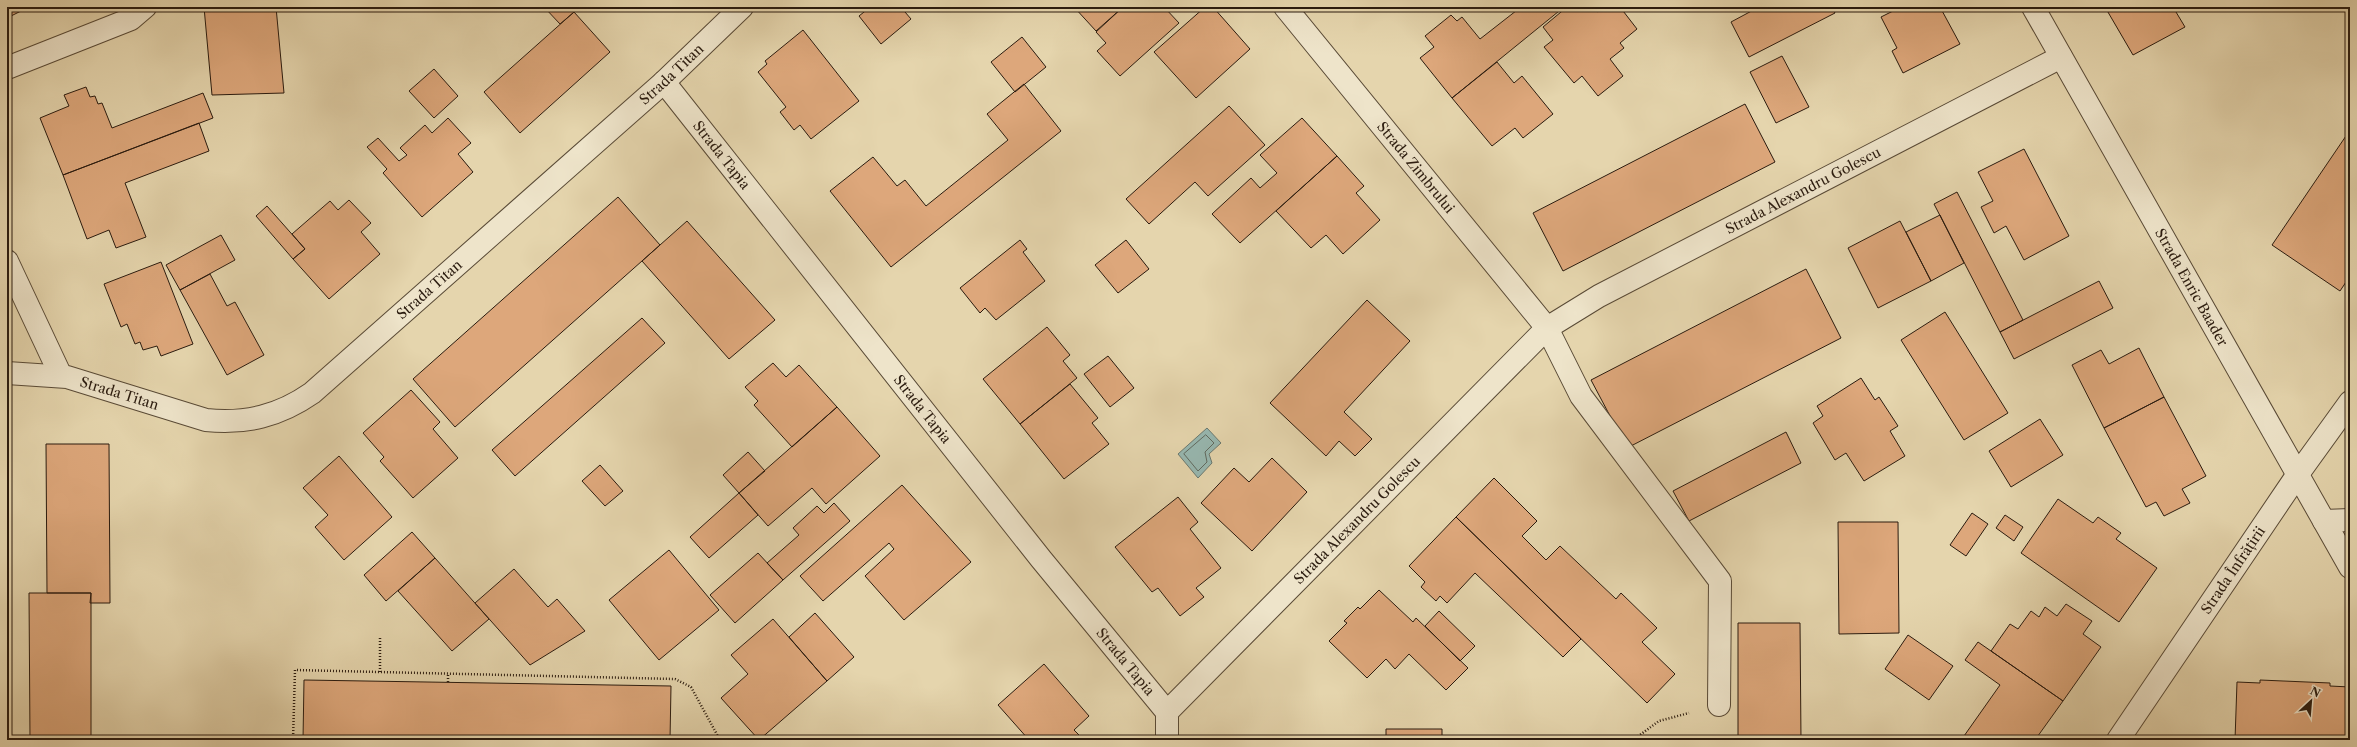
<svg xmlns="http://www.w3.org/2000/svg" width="2357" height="747" font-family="'Libre Caslon Text',serif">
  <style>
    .water { fill: #97b8b1; stroke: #6b7970 }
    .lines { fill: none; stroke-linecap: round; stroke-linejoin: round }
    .shore { stroke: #606a60; stroke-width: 1 }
    .building { fill: #dda77b; stroke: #2a1b0f }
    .service-casing { stroke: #594a36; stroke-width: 24 }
    .minor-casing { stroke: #594a36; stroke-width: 24 }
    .tertiary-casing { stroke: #594a36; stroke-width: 24 }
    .path { stroke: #2a1b0f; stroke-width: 2.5; stroke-dasharray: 1 2; stroke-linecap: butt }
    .service { stroke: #eee4ca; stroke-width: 22 }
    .minor { stroke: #eee4ca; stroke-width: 22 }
    .tertiary { stroke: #eee4ca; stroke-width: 22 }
    .labels { text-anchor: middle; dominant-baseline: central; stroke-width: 3; stroke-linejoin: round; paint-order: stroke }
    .street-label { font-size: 14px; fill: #2a1b0f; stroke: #eee4ca }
  </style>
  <rect width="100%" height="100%" fill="#e5d5ad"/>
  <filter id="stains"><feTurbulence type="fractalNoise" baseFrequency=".005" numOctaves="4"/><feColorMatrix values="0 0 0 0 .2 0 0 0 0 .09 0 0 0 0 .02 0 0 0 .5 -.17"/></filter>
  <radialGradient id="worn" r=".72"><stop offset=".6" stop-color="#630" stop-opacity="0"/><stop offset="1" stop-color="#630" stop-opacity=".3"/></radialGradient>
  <path class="water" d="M 1207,428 L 1221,443 L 1209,454 L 1212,463 L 1198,478 L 1178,454 Z"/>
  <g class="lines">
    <path class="shore" d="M 1206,435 L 1214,443 L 1205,452 L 1207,462 L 1198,471 L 1184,454 Z"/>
  </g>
  <path class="building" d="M 7,7 L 29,7 L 7,18 Z
    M 204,7 L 276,7 L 284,93 L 212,95 Z
    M 544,7 L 580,7 L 560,24 Z
    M 867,7 L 912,7 L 905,12 L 911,19 L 881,44 L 859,16 L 869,8 Z
    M 1074,7 L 1123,7 L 1096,31 Z
    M 1123,7 L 1164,7 L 1179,23 L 1120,76 L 1097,51 L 1106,43 L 1096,32 Z
    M 1205,7 L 1213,7 L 1250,49 L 1196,98 L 1154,52 Z
    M 1521,7 L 1564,7 L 1452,98 L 1420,58 L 1434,47 L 1425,36 L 1451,15 L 1457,21 L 1462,17 L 1480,39 Z
    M 1567,7 L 1593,7 L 1597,12 L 1603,7 L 1620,7 L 1637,29 L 1620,43 L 1624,48 L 1610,59 L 1623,76 L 1598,96 L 1582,76 L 1574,83 L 1544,47 L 1553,40 L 1543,27 Z
    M 1759,7 L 1832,7 L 1835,13 L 1749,57 L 1731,22 Z
    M 1901,7 L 1940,7 L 1960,44 L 1903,73 L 1892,51 L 1897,48 L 1881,17 Z
    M 2105,7 L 2173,7 L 2185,27 L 2133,55 Z
    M 574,12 L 610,52 L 520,133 L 484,92 Z
    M 803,30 L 859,101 L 811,139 L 800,125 L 794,130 L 780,112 L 786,107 L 758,72 L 767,64 L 765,61 Z
    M 1022,37 L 1046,67 L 1015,92 L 991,62 Z
    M 1782,56 L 1809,107 L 1776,123 L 1750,72 Z
    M 1497,62 L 1514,83 L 1522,76 L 1553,114 L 1523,138 L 1515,128 L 1492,146 L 1452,98 Z
    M 434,69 L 458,96 L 434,118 L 409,91 Z
    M 1024,84 L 1061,131 L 891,267 L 830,191 L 873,157 L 897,186 L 905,180 L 926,206 L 1008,140 L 987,114 Z
    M 86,87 L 90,97 L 95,96 L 98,104 L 102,103 L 112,128 L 203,93 L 213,118 L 63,175 L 40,118 L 69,106 L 64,95 Z
    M 1745,104 L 1775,162 L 1563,271 L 1533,213 Z
    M 1229,106 L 1265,145 L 1208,196 L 1195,182 L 1149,224 L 1126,199 Z
    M 448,118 L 471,143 L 458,154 L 473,172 L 422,217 L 383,173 L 387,169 L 367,147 L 378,138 L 399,161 L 407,155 L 400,148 L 425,125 L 432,133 Z
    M 1302,118 L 1337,156 L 1240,243 L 1212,214 L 1251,178 L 1260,188 L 1277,173 L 1260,155 Z
    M 199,123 L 209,151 L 125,183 L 146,237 L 116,248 L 109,230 L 87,239 L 63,175 Z
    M 2350,130 L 2350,276 L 2340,291 L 2272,245 Z
    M 2024,149 L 2069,236 L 2024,260 L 2006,226 L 1994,233 L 1981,207 L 1993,201 L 1978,172 Z
    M 1337,156 L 1364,186 L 1356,193 L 1380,220 L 1343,254 L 1326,235 L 1311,248 L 1276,211 Z
    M 1957,192 L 2023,320 L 2000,332 L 1934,204 Z
    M 618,197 L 660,245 L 455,427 L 413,379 Z
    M 349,200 L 371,223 L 361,232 L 380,254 L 329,299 L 293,259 L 305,249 L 292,234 L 330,201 L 338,210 Z
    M 267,206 L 305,249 L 293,259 L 256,216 Z
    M 1940,215 L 1964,263 L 1931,281 L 1906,232 Z
    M 687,221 L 775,320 L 729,359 L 642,261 Z
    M 1900,221 L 1931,281 L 1878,308 L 1848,248 Z
    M 221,235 L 235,260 L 180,290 L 166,265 Z
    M 1020,240 L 1027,249 L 1023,252 L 1045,281 L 996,320 L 985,308 L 980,313 L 960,288 Z
    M 1126,240 L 1149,269 L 1118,293 L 1095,265 Z
    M 161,262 L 193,344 L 161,356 L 157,346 L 143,350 L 140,342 L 135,344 L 127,324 L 121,327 L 104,284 Z
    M 1806,269 L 1841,338 L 1627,448 L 1591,380 Z
    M 210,274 L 227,306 L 235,302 L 264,355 L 227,375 L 180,290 Z
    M 2099,281 L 2113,308 L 2014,359 L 2000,332 Z
    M 1367,300 L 1410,341 L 1344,412 L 1372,439 L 1355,456 L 1339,441 L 1326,456 L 1270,403 Z
    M 1945,312 L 2008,413 L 1964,440 L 1901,340 Z
    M 642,318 L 665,343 L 515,476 L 492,450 Z
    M 1047,327 L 1070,355 L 1063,361 L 1077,378 L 1020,424 L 983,379 Z
    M 2139,348 L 2164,397 L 2104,428 L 2072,365 L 2101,350 L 2109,364 Z
    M 1108,356 L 1134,388 L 1110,407 L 1084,374 Z
    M 773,363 L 786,377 L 799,365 L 837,407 L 792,447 L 754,405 L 758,401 L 745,387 Z
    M 1861,378 L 1875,400 L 1879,397 L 1898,426 L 1890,431 L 1905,456 L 1864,481 L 1846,453 L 1835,460 L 1813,423 L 1823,416 L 1817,406 Z
    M 1070,384 L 1098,418 L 1092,423 L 1109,444 L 1064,479 L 1020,424 Z
    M 411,390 L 440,422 L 433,429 L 458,458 L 413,498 L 380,461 L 384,457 L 363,433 Z
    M 2164,397 L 2206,476 L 2182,489 L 2190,503 L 2164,516 L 2156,502 L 2146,507 L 2104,428 Z
    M 837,407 L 880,456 L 826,504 L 812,488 L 768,526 L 739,493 Z
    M 2040,419 L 2063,455 L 2011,487 L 1989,451 Z
    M 1786,432 L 1801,463 L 1689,521 L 1673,491 Z
    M 46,444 L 109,444 L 110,603 L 90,603 L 91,593 L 47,593 Z
    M 748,452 L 765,471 L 739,493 L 723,475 Z
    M 339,456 L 392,517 L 344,560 L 315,527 L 328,515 L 303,488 Z
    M 1272,458 L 1307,492 L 1252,551 L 1201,503 L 1234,468 L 1249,482 Z
    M 600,465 L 623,491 L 605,506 L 582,481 Z
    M 1494,478 L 1537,521 L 1522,536 L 1546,560 L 1560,546 L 1616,599 L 1621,593 L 1657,628 L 1642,642 L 1675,674 L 1647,703 L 1456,517 Z
    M 902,485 L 971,562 L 904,620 L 865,576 L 894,549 L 889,543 L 823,601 L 800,576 Z
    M 739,493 L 758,515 L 709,558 L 690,537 Z
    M 1178,497 L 1198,522 L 1190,529 L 1221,568 L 1196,588 L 1204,597 L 1180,616 L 1158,588 L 1152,592 L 1115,547 Z
    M 2058,499 L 2093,523 L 2098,517 L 2121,533 L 2116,539 L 2157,568 L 2119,622 L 2021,553 Z
    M 834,503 L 850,521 L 783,580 L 767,563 L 799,535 L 793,528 L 817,506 L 824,513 Z
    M 1972,513 L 1988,524 L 1966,556 L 1950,545 Z
    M 2005,515 L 2023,527 L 2014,541 L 1996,528 Z
    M 1456,517 L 1581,639 L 1563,657 L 1475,573 L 1447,603 L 1440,596 L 1436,601 L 1421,587 L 1425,582 L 1409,566 Z
    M 1838,522 L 1898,522 L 1899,633 L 1839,634 Z
    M 412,532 L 435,558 L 386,601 L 364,575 Z
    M 669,550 L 719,610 L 659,660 L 609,600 Z
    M 758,553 L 783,580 L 735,623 L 710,595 Z
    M 435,558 L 489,619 L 452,651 L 398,591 Z
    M 514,569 L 548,607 L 557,599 L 585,631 L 530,665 L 475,603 Z
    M 1379,590 L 1413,622 L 1416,618 L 1468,668 L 1446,690 L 1409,654 L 1395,669 L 1386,659 L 1367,678 L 1329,641 L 1347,623 L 1344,621 L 1358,607 L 1360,609 Z
    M 29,593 L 91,593 L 91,740 L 30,740 Z
    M 2066,604 L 2092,621 L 2083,634 L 2101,647 L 2063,701 L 1991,651 L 2010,624 L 2018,629 L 2031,611 L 2039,617 L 2045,607 L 2057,616 Z
    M 1439,611 L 1475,646 L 1460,661 L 1425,626 Z
    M 815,613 L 854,657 L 827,681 L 789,637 Z
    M 773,619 L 827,681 L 759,740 L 721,698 L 748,674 L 731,655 Z
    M 1738,623 L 1800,623 L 1801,740 L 1738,740 Z
    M 1908,635 L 1953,666 L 1929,700 L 1885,669 Z
    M 1978,642 L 2063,701 L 2035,740 L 1970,740 L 1964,736 L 2000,685 L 1965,660 Z
    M 1044,664 L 1089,716 L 1074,730 L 1082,738 L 1080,740 L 1029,740 L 998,705 Z
    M 304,680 L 671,686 L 670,740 L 303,740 Z
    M 2260,680 L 2330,683 L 2330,686 L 2350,687 L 2348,740 L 2235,740 L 2237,682 L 2260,683 Z
    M 1386,729 L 1442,729 L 1442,740 L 1386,740 Z
    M 1644,739 L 1701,739 L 1701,740 L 1644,740 Z"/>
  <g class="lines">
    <defs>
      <path id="service" d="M 7,68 L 131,19 L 145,7"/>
      <g id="minor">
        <path id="s1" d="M 1285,7 L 1547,328 L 1581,396 L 1720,581 L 1719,705"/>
        <path id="s2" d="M 664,82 L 1041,559 L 1167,712 L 1167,740"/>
        <path d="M 7,261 L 61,376"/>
        <path id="s3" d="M 7,373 L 67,377 L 206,420 C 246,424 279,416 312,393 L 664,82 L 742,7"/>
        <path d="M 2298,474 L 2350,402"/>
        <path d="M 2324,521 L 2350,520"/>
        <path id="s4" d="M 1167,712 L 1547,328 L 1599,296 L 2061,57"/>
      </g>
      <g id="tertiary">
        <path id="s5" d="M 2033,7 L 2350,567"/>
        <path id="s6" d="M 2118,740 L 2298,474"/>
      </g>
    </defs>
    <use href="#service" class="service-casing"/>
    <use href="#minor" class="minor-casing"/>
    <use href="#tertiary" class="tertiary-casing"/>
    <path class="path" d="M 380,672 L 380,638
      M 448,682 L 448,673
      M 293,740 L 295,670 L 675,679 L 691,687 L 720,740
      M 1633,740 L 1659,721 L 1689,713"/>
    <use href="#service" class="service"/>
    <use href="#minor" class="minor"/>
    <use href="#tertiary" class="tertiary"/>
  </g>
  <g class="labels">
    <g class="street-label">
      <text stroke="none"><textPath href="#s3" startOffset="798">Strada Titan</textPath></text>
      <text stroke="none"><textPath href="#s2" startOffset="93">Strada Tapia</textPath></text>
      <text stroke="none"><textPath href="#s1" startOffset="207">Strada Zimbrului</textPath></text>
      <text stroke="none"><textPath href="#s4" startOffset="831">Strada Alexandru Golescu</textPath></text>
      <text stroke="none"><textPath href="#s5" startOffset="322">Strada Enric Baader</textPath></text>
      <text stroke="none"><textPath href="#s3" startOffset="474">Strada Titan</textPath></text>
      <text stroke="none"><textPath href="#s3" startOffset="115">Strada Titan</textPath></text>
      <text stroke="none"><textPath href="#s2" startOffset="417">Strada Tapia</textPath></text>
      <text stroke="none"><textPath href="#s4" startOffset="270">Strada Alexandru Golescu</textPath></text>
      <text stroke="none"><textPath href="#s6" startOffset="205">Strada Înfrățirii</textPath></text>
      <text stroke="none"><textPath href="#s2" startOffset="741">Strada Tapia</textPath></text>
    </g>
  </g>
  <rect width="2357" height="747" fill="none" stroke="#e5d5ad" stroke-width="24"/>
  <rect x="8" y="8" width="2341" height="731" fill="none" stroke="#2a1b0f" stroke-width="2"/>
  <rect x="12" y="12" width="2333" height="723" fill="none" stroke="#2a1b0f"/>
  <g transform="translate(2311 701) rotate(26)" stroke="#eee4ca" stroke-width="3" paint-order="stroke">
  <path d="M0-3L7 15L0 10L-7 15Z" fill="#2a1b0f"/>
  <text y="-6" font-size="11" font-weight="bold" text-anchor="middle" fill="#2a1b0f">N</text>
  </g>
  <rect width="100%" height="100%" filter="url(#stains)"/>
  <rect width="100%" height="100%" fill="url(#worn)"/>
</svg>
